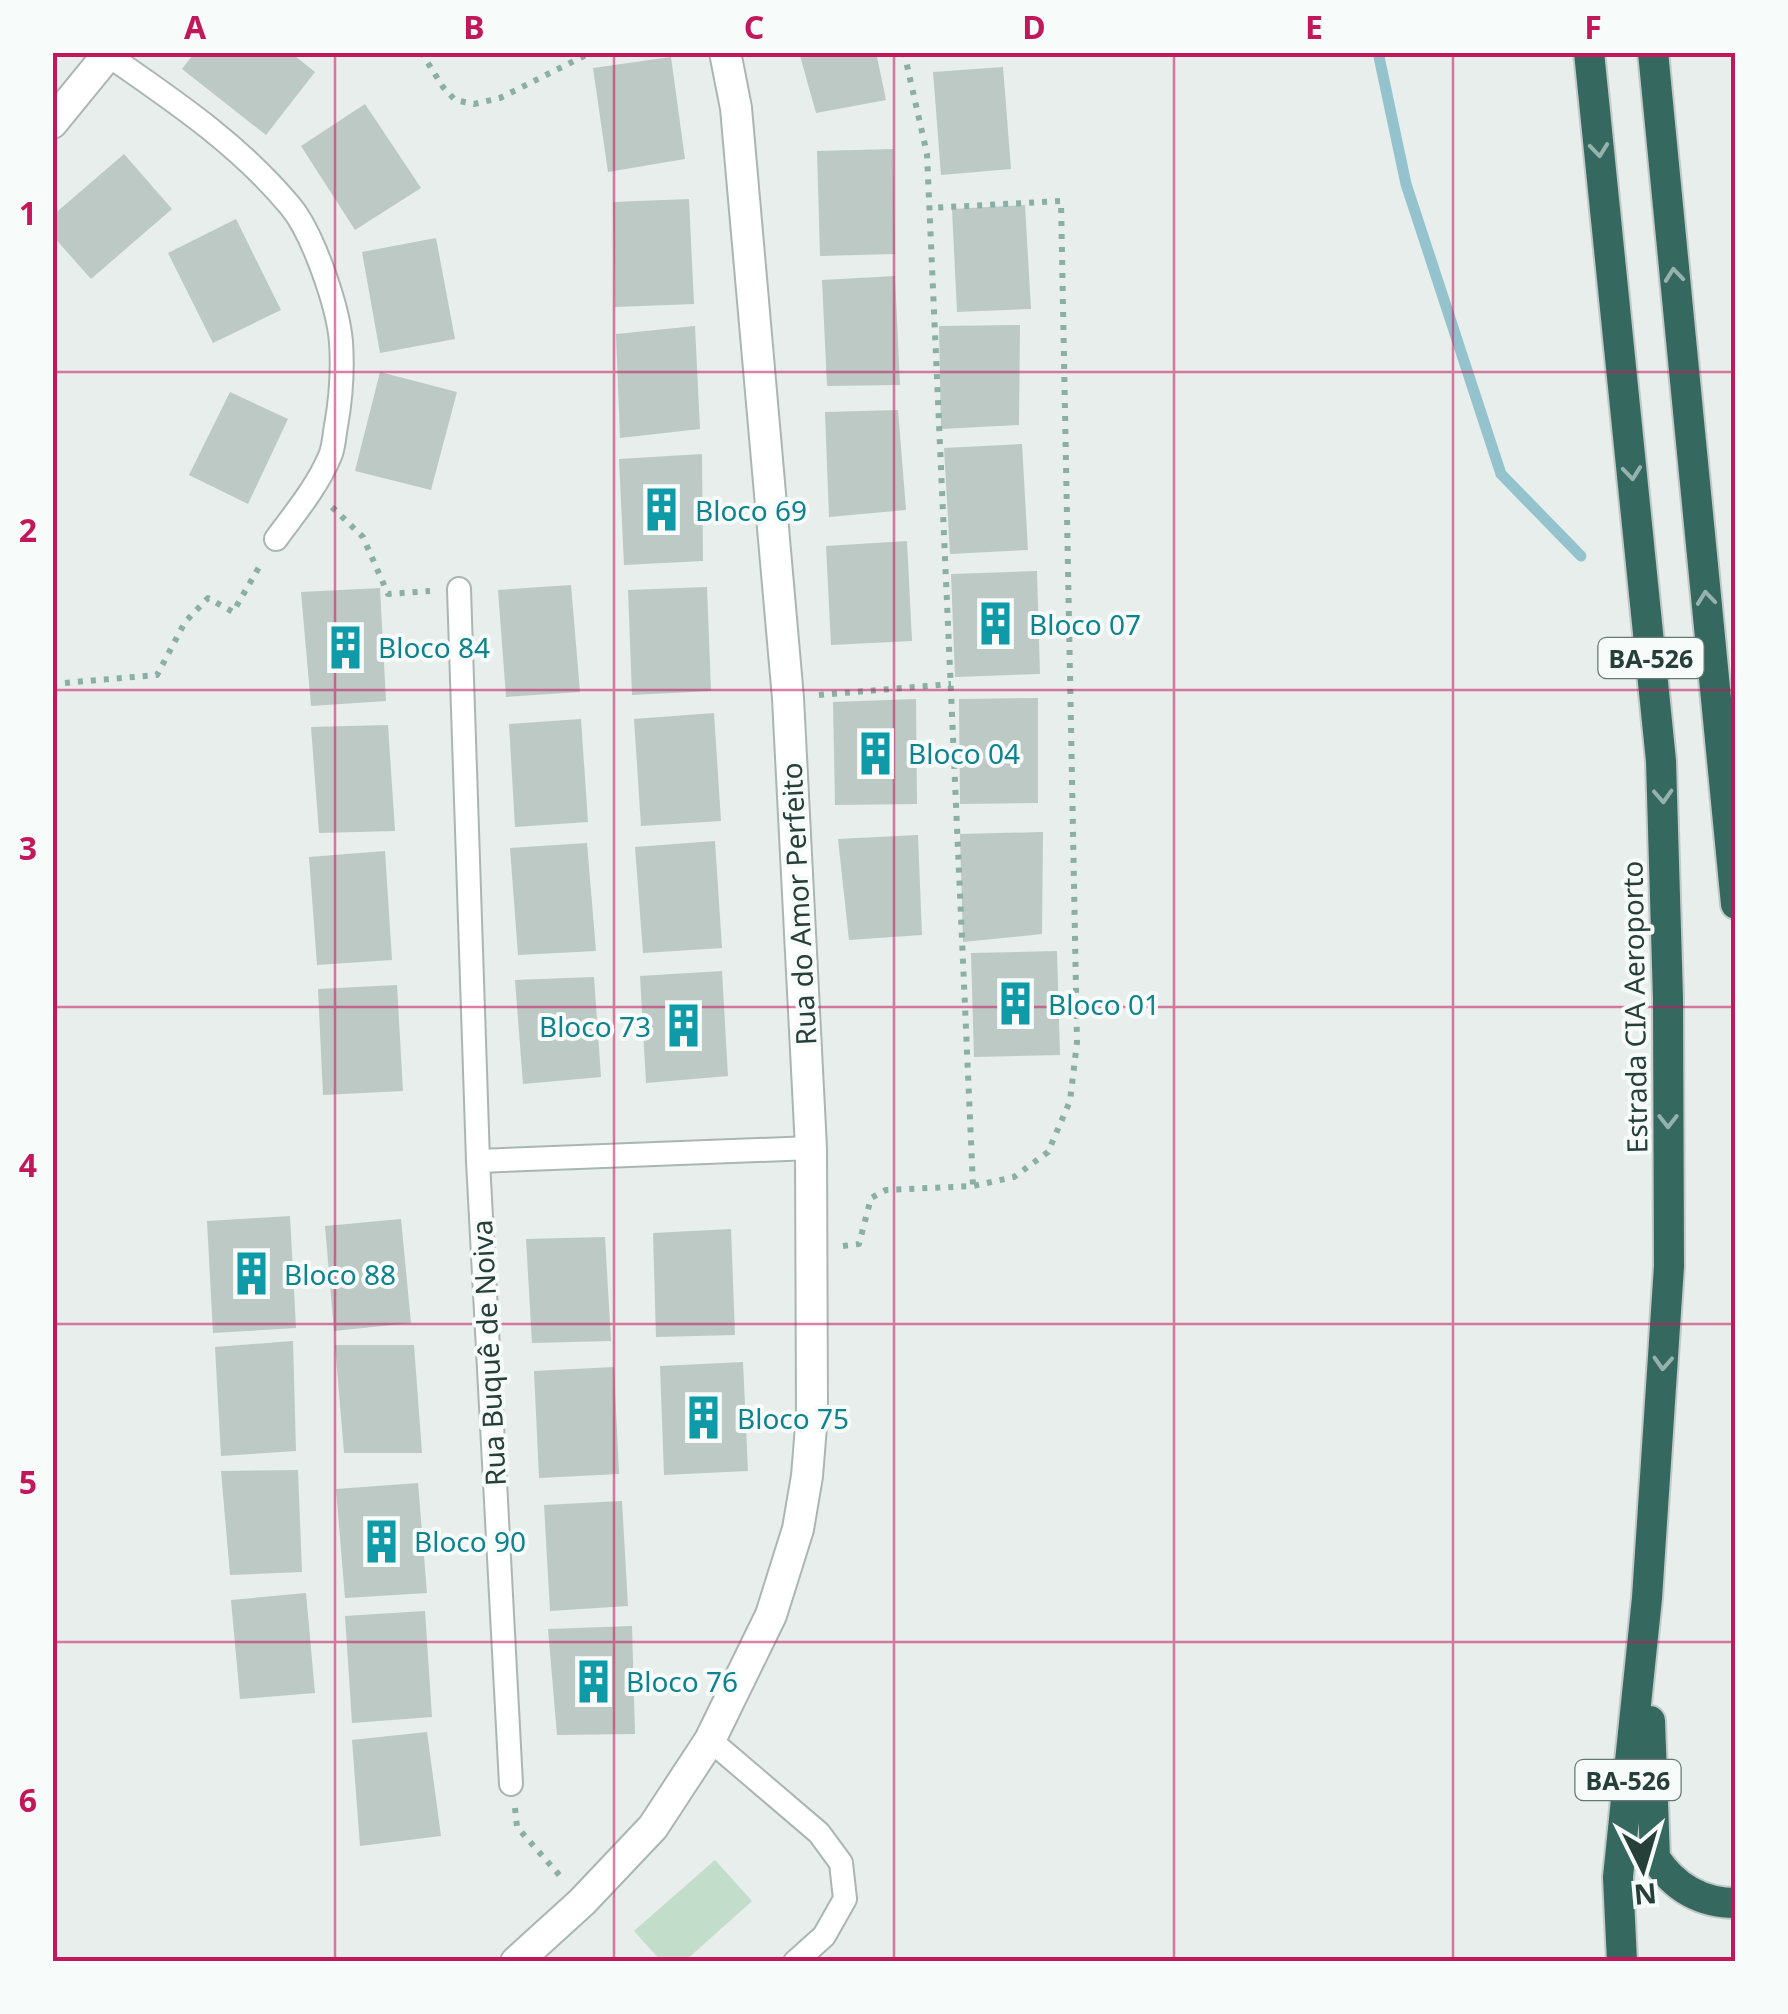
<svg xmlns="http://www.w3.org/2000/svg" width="1788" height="2014" font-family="'Noto Sans',sans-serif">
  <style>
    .green { fill: #c2ddca }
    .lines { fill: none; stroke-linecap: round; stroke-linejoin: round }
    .stream { stroke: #94c3ce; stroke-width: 11 }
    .building { fill: #bcc9c4 }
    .lane-casing { stroke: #aab6b2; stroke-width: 26 }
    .street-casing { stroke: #aab6b2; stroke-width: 34 }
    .highway-casing { stroke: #c3c9c8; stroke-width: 34 }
    .path { stroke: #8aafa4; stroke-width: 6; stroke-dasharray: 5 8; stroke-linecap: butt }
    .lane { stroke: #fff; stroke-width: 22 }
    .street { stroke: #fff; stroke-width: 30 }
    .highway { stroke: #356960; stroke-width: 30 }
    .oneway { stroke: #96b2ac }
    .grid { fill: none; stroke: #c2185b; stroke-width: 2.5; stroke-opacity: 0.55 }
    .labels { text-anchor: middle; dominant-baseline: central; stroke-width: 8; stroke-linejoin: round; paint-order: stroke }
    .shield { fill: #f7fbf9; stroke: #657773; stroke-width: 2.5 }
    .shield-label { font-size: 25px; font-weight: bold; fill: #273f39 }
    .culture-label { font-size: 28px; fill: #0d838f; stroke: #f7fbf9; text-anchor: start }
    .street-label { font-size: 28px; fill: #273f39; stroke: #f7fbf9 }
    .neatline { fill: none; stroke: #c2185b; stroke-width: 4 }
    .grid-label { font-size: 32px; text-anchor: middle; font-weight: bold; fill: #c2185b }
  </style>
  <rect width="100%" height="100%" fill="#e7eeeb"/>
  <path class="green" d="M 715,1860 L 752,1901 L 685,1961 L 661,1961 L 634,1931 Z"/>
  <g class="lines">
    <path class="stream" d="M 1378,52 L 1406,184 L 1501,474 L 1581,556"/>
  </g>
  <path class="building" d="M 195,52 L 290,52 L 315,72 L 266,135 L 182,69 Z
    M 799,52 L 876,52 L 886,100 L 816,113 Z
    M 671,57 L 685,159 L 608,172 L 593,68 Z
    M 1003,67 L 1011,169 L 941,175 L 933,72 Z
    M 365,104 L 421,188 L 355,230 L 301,146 Z
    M 893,149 L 895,254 L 820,256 L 817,151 Z
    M 124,154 L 172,209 L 91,279 L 52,235 L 52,216 Z
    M 689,199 L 694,304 L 615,307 L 613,202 Z
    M 1025,205 L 1031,309 L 957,312 L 952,209 Z
    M 236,219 L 281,310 L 213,343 L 168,253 Z
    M 436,238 L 455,339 L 380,353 L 362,252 Z
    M 895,276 L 900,385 L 827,386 L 822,280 Z
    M 1020,325 L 1019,425 L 941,429 L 939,326 Z
    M 695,326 L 700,429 L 620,438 L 616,334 Z
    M 380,372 L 457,392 L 431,490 L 355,471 Z
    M 230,392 L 288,419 L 248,504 L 189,475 Z
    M 898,410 L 906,510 L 829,517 L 825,412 Z
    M 1022,444 L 1028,550 L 950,554 L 944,448 Z
    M 702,454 L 703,561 L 624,565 L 619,459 Z
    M 907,541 L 912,641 L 831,645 L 826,546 Z
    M 1037,571 L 1040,674 L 955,677 L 951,574 Z
    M 571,585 L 580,692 L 506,697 L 498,590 Z
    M 707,587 L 711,691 L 632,695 L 628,590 Z
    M 380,588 L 386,701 L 311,706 L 301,592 Z
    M 1038,698 L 1038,803 L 960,804 L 959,699 Z
    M 916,699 L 917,804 L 835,805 L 833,702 Z
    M 714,713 L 721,821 L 641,826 L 634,719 Z
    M 581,719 L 588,822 L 515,827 L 509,724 Z
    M 388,725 L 395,831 L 319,833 L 311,727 Z
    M 1043,832 L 1042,934 L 963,942 L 960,834 Z
    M 918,835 L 922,935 L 849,940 L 838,839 Z
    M 715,841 L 722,948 L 643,953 L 635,847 Z
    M 587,843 L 596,951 L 518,955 L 510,848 Z
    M 385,851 L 392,960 L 317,965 L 309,857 Z
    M 1057,951 L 1060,1055 L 974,1057 L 971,953 Z
    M 722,971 L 728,1076 L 646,1083 L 640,976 Z
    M 594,977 L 601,1077 L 523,1084 L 515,980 Z
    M 397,985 L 403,1091 L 323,1095 L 318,989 Z
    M 290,1216 L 296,1328 L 213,1333 L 207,1221 Z
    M 401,1219 L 411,1323 L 334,1331 L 325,1226 Z
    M 731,1229 L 735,1335 L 656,1337 L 653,1233 Z
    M 605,1237 L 611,1341 L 532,1343 L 526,1239 Z
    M 293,1341 L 296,1451 L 221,1456 L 215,1347 Z
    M 335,1345 L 414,1345 L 422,1453 L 344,1453 Z
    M 743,1362 L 748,1471 L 664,1475 L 660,1366 Z
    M 614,1367 L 619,1474 L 539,1478 L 534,1371 Z
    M 298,1470 L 302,1572 L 230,1575 L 221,1471 Z
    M 418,1483 L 427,1593 L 345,1598 L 336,1489 Z
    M 622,1501 L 628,1606 L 550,1611 L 544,1505 Z
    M 306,1593 L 315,1693 L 240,1699 L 231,1600 Z
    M 425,1611 L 432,1717 L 352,1723 L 345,1616 Z
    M 632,1626 L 635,1734 L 557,1735 L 548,1629 Z
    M 427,1732 L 441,1836 L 360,1846 L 352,1740 Z"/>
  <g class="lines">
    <defs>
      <path id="lane" d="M 108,55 C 173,100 240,145 291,207 C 313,234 338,306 341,342 C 343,371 341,398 336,426 C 334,436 334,447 330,456 C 317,487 295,513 276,539
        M 459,589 L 478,1161 L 511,1784
        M 478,1161 L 811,1148
        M 710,1740 L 819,1833 L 841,1863 L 845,1899 L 824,1936 L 795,1962"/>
      <path id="street" d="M 52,123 L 110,52
        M 516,1962 L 582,1902 L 653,1827 L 710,1740 L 771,1615 L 798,1529 L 807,1476 L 812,1414 L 811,1148 L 788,698 L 736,108 L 725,52"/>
      <path id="highway" d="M 1589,52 L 1661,761 L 1668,999 L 1669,1266 L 1647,1598 L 1618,1877 L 1622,1962
        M 1653,52 L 1736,904
        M 1650,1721 L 1655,1858 C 1674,1887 1700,1903 1736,1903"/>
    </defs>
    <use href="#lane" class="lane-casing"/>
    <use href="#street" class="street-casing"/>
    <use href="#highway" class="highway-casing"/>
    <path class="path" d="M 421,52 L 443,87 L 455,100 L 474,104 L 500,98 L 592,52
      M 904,52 L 927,154 L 973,1186
      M 332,507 L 363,537 L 388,594 L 430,591
      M 52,684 L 157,675 L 185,622 L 208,598 L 233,612 L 262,562
      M 819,695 L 951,684
      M 843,1246 L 859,1244 L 871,1198 L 886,1190 L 973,1186 L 1014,1177 L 1048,1152 L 1070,1101 L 1077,1042 L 1061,201 L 930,208
      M 515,1808 L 517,1827 L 562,1878"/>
    <use href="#lane" class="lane"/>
    <use href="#street" class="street"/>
    <use href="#highway" class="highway"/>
  </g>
  <defs><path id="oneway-chevron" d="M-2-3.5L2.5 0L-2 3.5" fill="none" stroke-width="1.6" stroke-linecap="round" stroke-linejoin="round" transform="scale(2.5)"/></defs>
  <g class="oneway">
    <use href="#oneway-chevron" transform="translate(1599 150) rotate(84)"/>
    <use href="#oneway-chevron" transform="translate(1674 275) rotate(-96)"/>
    <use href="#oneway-chevron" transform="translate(1632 473) rotate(84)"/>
    <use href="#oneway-chevron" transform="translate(1706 598) rotate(-96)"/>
    <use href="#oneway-chevron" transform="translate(1663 796) rotate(87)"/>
    <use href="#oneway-chevron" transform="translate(1668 1121) rotate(90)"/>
    <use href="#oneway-chevron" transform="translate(1663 1363) rotate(93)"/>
  </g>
  <path class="grid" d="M 335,52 L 335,1962M 614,52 L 614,1962M 894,52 L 894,1962M 1174,52 L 1174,1962M 1453,52 L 1453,1962M 52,372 L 1736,372M 52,690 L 1736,690M 52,1007 L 1736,1007M 52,1324 L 1736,1324M 52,1642 L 1736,1642"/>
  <defs>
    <symbol id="building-bare" viewBox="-9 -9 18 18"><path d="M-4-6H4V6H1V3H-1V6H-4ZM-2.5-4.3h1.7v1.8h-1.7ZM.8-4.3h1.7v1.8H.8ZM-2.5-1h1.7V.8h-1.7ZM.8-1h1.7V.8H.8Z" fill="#0f9aa8" stroke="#f7fbf9" stroke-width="2.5" paint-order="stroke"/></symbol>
  </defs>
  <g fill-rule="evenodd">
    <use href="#building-bare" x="630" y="478" width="63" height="63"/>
    <use href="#building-bare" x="964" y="592" width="63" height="63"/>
    <use href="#building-bare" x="314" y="616" width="63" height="63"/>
    <use href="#building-bare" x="844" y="722" width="63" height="63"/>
    <use href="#building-bare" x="984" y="972" width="63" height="63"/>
    <use href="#building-bare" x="652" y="994" width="63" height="63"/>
    <use href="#building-bare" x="220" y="1242" width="63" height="63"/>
    <use href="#building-bare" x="672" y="1386" width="63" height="63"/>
    <use href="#building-bare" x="350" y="1510" width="63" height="63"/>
    <use href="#building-bare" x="562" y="1650" width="63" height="63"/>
  </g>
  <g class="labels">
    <g class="shield">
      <rect x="1598.5" y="638" width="105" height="40" rx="8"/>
      <rect x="1575.5" y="1760" width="105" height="40" rx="8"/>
    </g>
    <g class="shield-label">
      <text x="1651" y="658">BA-526</text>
      <text x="1628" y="1780">BA-526</text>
    </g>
    <g class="culture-label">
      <text x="695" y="510">Bloco 69</text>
      <text x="1029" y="624">Bloco 07</text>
      <text x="378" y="647">Bloco 84</text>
      <text x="908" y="753">Bloco 04</text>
      <text x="1048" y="1004">Bloco 01</text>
      <text x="651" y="1026" text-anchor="end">Bloco 73</text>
      <text x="284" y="1274">Bloco 88</text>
      <text x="737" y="1418">Bloco 75</text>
      <text x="414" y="1541">Bloco 90</text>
      <text x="626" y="1681">Bloco 76</text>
    </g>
    <g class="street-label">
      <text transform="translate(798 904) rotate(-93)">Rua do Amor Perfeito</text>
      <text transform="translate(1634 1007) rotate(-91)">Estrada CIA Aeroporto</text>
      <text transform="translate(488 1353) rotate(-93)">Rua Buquê de Noiva</text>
    </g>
  </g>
  <rect width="1788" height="2014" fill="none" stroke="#f7fbf9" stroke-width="110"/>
  <g transform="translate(1643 1869) rotate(175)" stroke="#f7fbf9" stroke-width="8" paint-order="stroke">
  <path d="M0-8L18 38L0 25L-18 38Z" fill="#273f39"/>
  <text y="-15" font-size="28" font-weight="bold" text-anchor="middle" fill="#273f39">N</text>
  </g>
  <rect x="55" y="55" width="1678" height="1904" class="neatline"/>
  <g class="grid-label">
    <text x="195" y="39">A</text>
    <text x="474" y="39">B</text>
    <text x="754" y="39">C</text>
    <text x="1034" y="39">D</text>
    <text x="1314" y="39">E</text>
    <text x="1593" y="39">F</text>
    <text x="28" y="225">1</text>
    <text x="28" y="542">2</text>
    <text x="28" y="860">3</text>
    <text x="28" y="1177">4</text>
    <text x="28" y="1494">5</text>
    <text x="28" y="1812">6</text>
  </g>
</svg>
